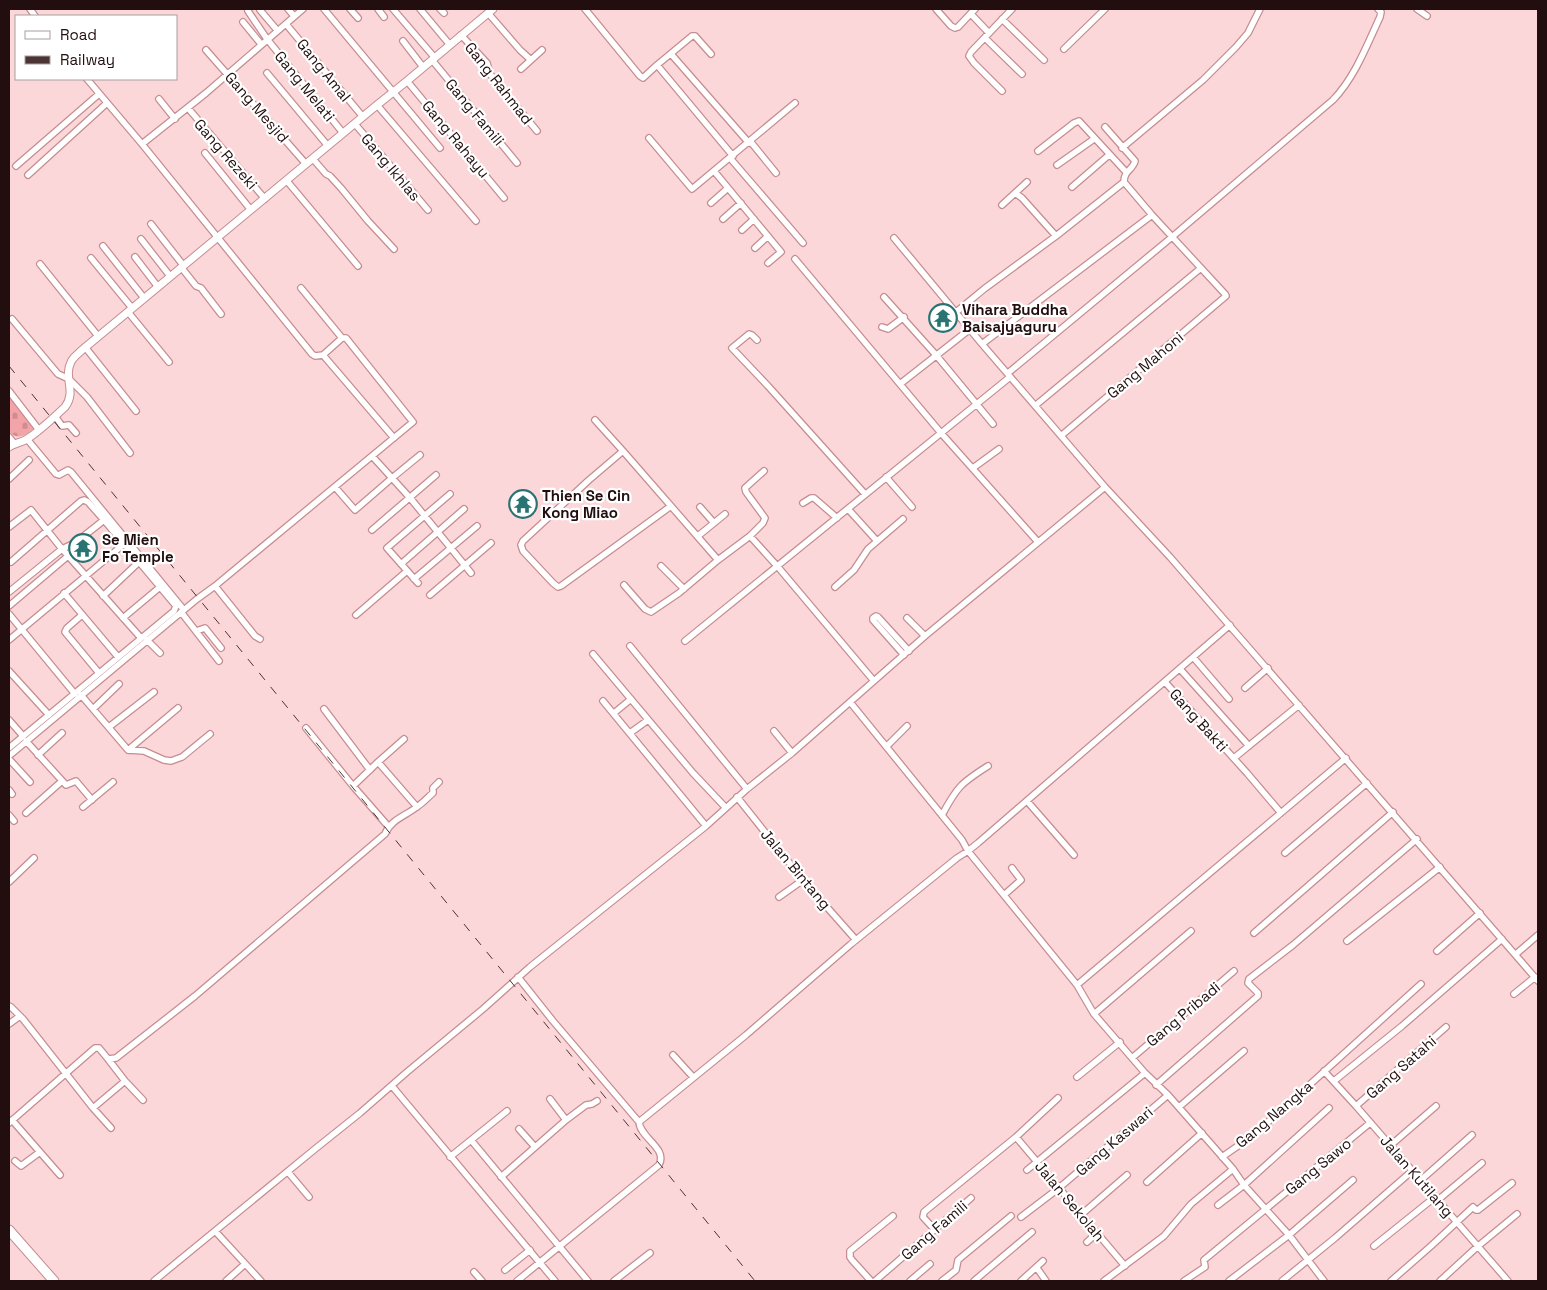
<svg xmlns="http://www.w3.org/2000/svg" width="1547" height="1290" font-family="'Space Grotesk',sans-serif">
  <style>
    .cemetery { fill: url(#cemetery-stones) }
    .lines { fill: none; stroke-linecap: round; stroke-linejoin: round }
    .minor-casing { stroke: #c58d90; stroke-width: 8 }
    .major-casing { stroke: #c58d90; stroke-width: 9 }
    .highway-casing { stroke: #c58d90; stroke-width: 11 }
    .minor { stroke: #fff; stroke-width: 5.5 }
    .major { stroke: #fff; stroke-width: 7 }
    .highway { stroke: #fff; stroke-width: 9 }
    .rail { stroke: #4c3435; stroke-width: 1; stroke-dasharray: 9 9; stroke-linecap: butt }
    .labels { text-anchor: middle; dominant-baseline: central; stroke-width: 4.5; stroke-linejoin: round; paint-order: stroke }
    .street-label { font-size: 15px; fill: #220e0f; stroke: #fff }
    .poi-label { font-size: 15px; font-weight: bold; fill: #220e0f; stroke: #fff; text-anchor: start }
  </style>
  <defs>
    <pattern id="cemetery-stones" width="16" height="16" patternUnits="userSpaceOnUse" patternTransform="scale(1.25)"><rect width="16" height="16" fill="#f3a4a9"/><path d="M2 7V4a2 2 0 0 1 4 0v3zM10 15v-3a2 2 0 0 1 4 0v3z" fill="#d08c90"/></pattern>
  </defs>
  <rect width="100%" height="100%" fill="#fcd7d9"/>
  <path class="cemetery" d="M 9,393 L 35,427 C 26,435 19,441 9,432 Z"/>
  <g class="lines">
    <defs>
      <path id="minor" d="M 30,9 L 35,16
        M 288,9 L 294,16
        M 324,9 L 440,148
        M 350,9 L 358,18
        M 378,9 L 384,17
        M 393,9 L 435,58
        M 420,9 L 450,45
        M 440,9 L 444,13
        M 585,9 L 640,76 L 643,78 L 657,65 L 733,156
        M 936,9 L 951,26 L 955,28 L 958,27 L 975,9
        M 1417,9 L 1427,16
        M 260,10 L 277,30
        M 248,11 L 267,39 L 343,133
        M 488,13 L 520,50 L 531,60
        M 971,14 L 989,33
        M 1002,19 L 1044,60
        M 243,22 L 261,44
        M 286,24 L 363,117
        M 461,35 L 487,63 L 490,74 L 537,131
        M 985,38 L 1022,74
        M 403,41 L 423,67
        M 1064,49 L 1105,9
        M 206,50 L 306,164
        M 671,54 L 749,143
        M 432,60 L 517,163
        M 657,65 L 692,36 L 695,36 L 711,54
        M 521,69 L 542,50
        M 267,73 L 328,146
        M 87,79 L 142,144 L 312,354 L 315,356 L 323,355 L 394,438
        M 407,81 L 504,198
        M 1002,91 L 974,63 L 969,56 L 971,52 L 1012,9
        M 159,99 L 175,119
        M 377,105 L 476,221
        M 188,108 L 265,199
        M 355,124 L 428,210
        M 649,138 L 692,189 L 795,103
        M 750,141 L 776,173
        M 142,144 L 206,93 L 303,9
        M 1122,148 L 1203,80 L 1236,47 L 1248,33 L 1260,9
        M 1038,151 L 1074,123 L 1079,121 L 1126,172
        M 205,153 L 251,210
        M 730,158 L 803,243
        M 313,159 L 326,174 L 330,176 L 341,188 L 368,221 L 394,249
        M 1057,165 L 1094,139
        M 16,166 L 99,94
        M 714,171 L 781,252 L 768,263
        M 28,175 L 107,103
        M 287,181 L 358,266
        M 1072,187 L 1109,155
        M 1015,193 L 1022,198 L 1056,236
        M 711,203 L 728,188
        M 1002,205 L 1027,182
        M 723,219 L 741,203
        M 151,224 L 183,265
        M 742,230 L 754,219
        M 894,238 L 982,344 L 1105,487 L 1170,557 L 1538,981
        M 141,239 L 170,276
        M 103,246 L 144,298
        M 755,248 L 768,236
        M 135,257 L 158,287
        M 91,258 L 132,308
        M 795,259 L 941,433 L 1038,542
        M 40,264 L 98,336
        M 181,267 L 196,286 L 201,288 L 221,314
        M 301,288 L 342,338
        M 884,297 L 936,355 L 993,424
        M 128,312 L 169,362
        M 956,312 L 984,289 L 1056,236 L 1124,182 C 1124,170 1133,170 1135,161 L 1105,127
        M 12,319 L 58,374 L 69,379 L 87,397 L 130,453
        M 882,327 L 888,329 L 904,317
        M 757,340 L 752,335 L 749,334 L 732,348 L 768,386 L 865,494
        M 982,344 L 1152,215
        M 85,347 L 136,411
        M 1008,373 L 1172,237 L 1333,100 C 1355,77 1367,45 1380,17 L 1381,12 L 1378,9
        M 900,384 L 970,329
        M 9,391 L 39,430
        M 1036,405 L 1201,268
        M 55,416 L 62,426 L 69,425 L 76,433
        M 595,420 L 623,451
        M 1062,435 L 1226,296 L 1225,294 L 1152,215 L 1124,182
        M 9,437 L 14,443
        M 27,439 L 56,474 L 59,475 L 68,470 L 71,472 L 184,610
        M 372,456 L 411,499 L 471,573
        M 973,468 L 999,449
        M 886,477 L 912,507
        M 392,478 L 420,455
        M 9,479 L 29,460
        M 335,487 L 355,510 L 392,478
        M 803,503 L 811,498 L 814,498 L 837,518
        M 671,506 L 561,586 L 558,587 L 553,583 L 523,551 L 521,545 L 523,541 L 589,480 L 623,451 L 718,560 L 750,536 L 778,567 L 874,681
        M 700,507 L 714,523
        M 848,509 L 877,541
        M 9,527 L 31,510 L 62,549 L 141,638
        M 372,530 L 436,475
        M 698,536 L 725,514
        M 750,536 L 763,523 L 765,518 L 746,492 L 745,488 L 764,471
        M 401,564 L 464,509
        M 661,566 L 684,589
        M 414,579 L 477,526
        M 418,583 L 387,548 L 450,494
        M 624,585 L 645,609 L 651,612 L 679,593 L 718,560
        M 215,586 L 255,636 L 260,639
        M 835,587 L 854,570 L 868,549 L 903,519
        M 9,592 L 62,549 L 75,543 L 104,520
        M 64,593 L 118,657
        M 430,595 L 491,543
        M 103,596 L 139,562
        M 9,606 L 68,556 L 75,543
        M 181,612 L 219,661
        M 9,614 L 75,694
        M 82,615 L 67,628 L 65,632 L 99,673
        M 356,615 L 407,571
        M 123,618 L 160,587
        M 907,618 L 925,636
        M 196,631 L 205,628 L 221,648
        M 9,640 L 124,544
        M 147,640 L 160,653
        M 685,641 L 1010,377
        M 630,646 L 747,789
        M 593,654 L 693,773 L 726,808
        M 904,655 L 873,620 L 873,618 L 876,616 L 878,617 L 909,651
        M 1193,657 L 1229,699
        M 1180,669 L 1249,746
        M 9,671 L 49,715
        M 1165,682 L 1247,773 L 1281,813
        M 1245,688 L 1268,668
        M 81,695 L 128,750 L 144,751 L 164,760 L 171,761 L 182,757 L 210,734
        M 603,701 L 706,826
        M 850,702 L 962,840 L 968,851 L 1077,985 L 1094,1014 L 1145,1073 L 1168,1095 L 1233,1169 L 1244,1185 L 1289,1235 L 1324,1281
        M 93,709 L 119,684
        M 324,709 L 370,770
        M 614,713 L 631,699
        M 9,720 L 23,736
        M 109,727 L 154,692
        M 306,728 L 353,786 L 388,826
        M 774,731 L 792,753
        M 630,733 L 648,720
        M 26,741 L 66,785 L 76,781 L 92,800
        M 887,746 L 907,726
        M 9,748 L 174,611 L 176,606 L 104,520 L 88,502 L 84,500 L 81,501 L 11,562
        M 128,750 L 178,708
        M 38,755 L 62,733
        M 9,756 L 197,599 L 215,586 L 413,422 L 346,338 L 342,338 L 323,355
        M 1234,758 L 1299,705
        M 9,759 L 30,782
        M 378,762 L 404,739
        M 353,786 L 378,762 L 417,807
        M 9,790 L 12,794
        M 737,797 L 803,880 L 856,940
        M 1027,801 L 1074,855
        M 83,807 L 113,782
        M 26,813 L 62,781
        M 9,815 L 14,821
        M 942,815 C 957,787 961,783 988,766
        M 1285,853 L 1367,783
        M 9,882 L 34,858
        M 1004,895 L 1021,880 L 1012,868
        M 779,897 L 803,880
        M 1254,933 L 1393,812
        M 1347,941 L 1440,867
        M 1437,951 L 1480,913
        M 1516,954 L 1538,935
        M 518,977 L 553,1021 L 639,1122
        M 1077,985 L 1346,758
        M 1514,994 L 1535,977
        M 9,1006 L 11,1007 L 23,1019 L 93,1108 L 111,1128
        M 1094,1014 L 1191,931
        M 9,1024 L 20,1016
        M 673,1055 L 693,1077
        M 1132,1058 L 1234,971
        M 108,1059 L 125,1081 L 143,1100
        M 1324,1071 L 1356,1106 L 1508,1281
        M 1077,1077 L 1120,1042
        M 1334,1081 L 1402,1026 L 1502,939
        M 1156,1085 L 1258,996 L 1258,993 L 1248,983 L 1249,979 L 1293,945 L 1417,839
        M 392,1086 L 555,1281
        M 550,1099 L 566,1120
        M 1356,1106 L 1446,1027
        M 1179,1107 L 1244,1051
        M 93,1108 L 125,1081
        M 507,1111 L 471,1140 L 588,1281
        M 12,1120 L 60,1175
        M 9,1123 L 95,1048 L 99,1048 L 108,1059 L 116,1058 L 195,996 L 385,834 C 391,819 406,816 418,806 C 424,802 428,797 433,793 L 433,788 L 439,782
        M 519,1129 L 535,1147
        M 1016,1137 L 1125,1266
        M 1391,1145 L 1436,1106
        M 450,1157 L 471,1140
        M 1222,1157 L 1245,1141 L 1275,1116 L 1421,984
        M 15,1161 L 21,1166 L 40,1152
        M 1027,1170 L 1145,1073
        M 288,1172 L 309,1197
        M 501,1177 L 566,1120 L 586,1105 L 592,1104 L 597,1101
        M 1421,1180 L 1472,1135
        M 1147,1182 L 1202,1133
        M 1438,1200 L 1482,1163
        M 1218,1205 L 1244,1185 L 1329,1108
        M 1082,1214 L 1127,1175
        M 1021,1217 L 1059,1188 L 1168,1095
        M 935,1230 L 923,1217 L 924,1212 L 1016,1137 L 1058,1098
        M 215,1231 L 261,1281
        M 1087,1242 L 1097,1233
        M 1374,1246 L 1435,1197
        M 1037,1268 L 1046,1281
        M 505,1270 L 530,1250
        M 474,1272 L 482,1281
        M 154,1281 L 315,1149 L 360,1113 L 407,1072 L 483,1009 L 530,967 L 706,826 L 747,789 L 792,753 L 925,636 L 1105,487
        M 226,1281 L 245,1264
        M 517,1281 L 659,1165 C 668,1148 640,1138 639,1122 L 746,1035 L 851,944 L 957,858 L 968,851 L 978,843 L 1230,625
        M 614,1281 L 650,1253
        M 871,1281 L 852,1260 L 850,1257 L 850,1251 L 893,1216
        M 875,1281 L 971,1198
        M 910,1281 L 930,1264
        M 942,1281 L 956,1270 L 958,1260 L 1011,1216
        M 974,1281 L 1032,1232
        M 1021,1281 L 1043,1261
        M 1104,1281 L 1164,1236 L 1191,1204 L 1233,1169
        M 1184,1281 L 1205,1267 L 1204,1260 L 1370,1123
        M 1229,1281 L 1289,1235 L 1353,1180
        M 1282,1281 L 1335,1238 L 1412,1171
        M 1391,1281 L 1431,1246 L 1473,1207 L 1476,1210 L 1478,1210 L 1512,1183
        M 1440,1281 L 1477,1247 L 1517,1214"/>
      <path id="major" d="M 9,447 C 14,443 21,443 27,439 C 41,430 53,418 65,407 C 77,391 63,378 71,362 C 73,357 78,354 82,350 L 377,105 L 407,81 L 493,9"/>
      <path id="highway" d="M 9,1230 L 54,1281"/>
    </defs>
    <use href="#minor" class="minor-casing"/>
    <use href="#major" class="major-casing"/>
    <use href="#highway" class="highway-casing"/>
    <use href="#minor" class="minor"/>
    <use href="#major" class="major"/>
    <use href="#highway" class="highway"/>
    <path class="rail" d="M 9,366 L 755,1281"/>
  </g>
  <defs>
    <symbol id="temple-ring" viewBox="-11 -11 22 22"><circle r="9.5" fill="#fff" stroke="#297373" stroke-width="1.5"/><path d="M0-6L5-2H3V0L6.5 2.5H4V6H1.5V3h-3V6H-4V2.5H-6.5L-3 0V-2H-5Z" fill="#297373"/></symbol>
  </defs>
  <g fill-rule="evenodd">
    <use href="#temple-ring" x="927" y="302" width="32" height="32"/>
    <use href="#temple-ring" x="507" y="488" width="32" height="32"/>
    <use href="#temple-ring" x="67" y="532" width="32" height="32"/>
  </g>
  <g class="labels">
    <g class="street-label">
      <text transform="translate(324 70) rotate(51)">Gang Amal</text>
      <text transform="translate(499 83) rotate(52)">Gang Rahmad</text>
      <text transform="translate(305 86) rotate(51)">Gang Melati</text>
      <text transform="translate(257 107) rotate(49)">Gang Mesjid</text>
      <text transform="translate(475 112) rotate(50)">Gang Famili</text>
      <text transform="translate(456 139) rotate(50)">Gang Rahayu</text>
      <text transform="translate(226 154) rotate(49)">Gang Rezeki</text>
      <text transform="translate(391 167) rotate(50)">Gang Ikhlas</text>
      <text transform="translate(1145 365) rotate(-40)">Gang Mahoni</text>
      <text transform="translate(1199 720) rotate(48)">Gang Bakti</text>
      <text transform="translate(796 869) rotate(50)">Jalan Bintang</text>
      <text transform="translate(1183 1014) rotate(-40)">Gang Pribadi</text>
      <text transform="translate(1401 1067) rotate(-41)">Gang Satahi</text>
      <text transform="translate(1274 1114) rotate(-40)">Gang Nangka</text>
      <text transform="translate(1114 1141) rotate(-41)">Gang Kaswari</text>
      <text transform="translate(1318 1166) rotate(-39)">Gang Sawo</text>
      <text transform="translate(1417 1176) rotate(49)">Jalan Kutilang</text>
      <text transform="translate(1070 1201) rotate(50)">Jalan Sekolah</text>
      <text transform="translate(934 1230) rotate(-41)">Gang Famili</text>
    </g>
    <g class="poi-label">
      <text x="962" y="309">Vihara Buddha<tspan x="962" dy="17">Baisajyaguru</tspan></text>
      <text x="542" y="495">Thien Se Cin<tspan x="542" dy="17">Kong Miao</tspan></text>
      <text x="102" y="539">Se Mien<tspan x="102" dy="17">Fo Temple</tspan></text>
    </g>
  </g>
  <rect width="1547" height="1290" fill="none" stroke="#220e0f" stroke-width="20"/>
  <rect x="15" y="15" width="162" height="65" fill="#ffffff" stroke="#a79f9f"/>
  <rect x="25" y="31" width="25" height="8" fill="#ffffff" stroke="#a79f9f"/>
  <text x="60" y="40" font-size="15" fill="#220e0f">Road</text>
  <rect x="25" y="56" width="25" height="8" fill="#4c3435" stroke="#a79f9f"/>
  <text x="60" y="65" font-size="15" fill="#220e0f">Railway</text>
</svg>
